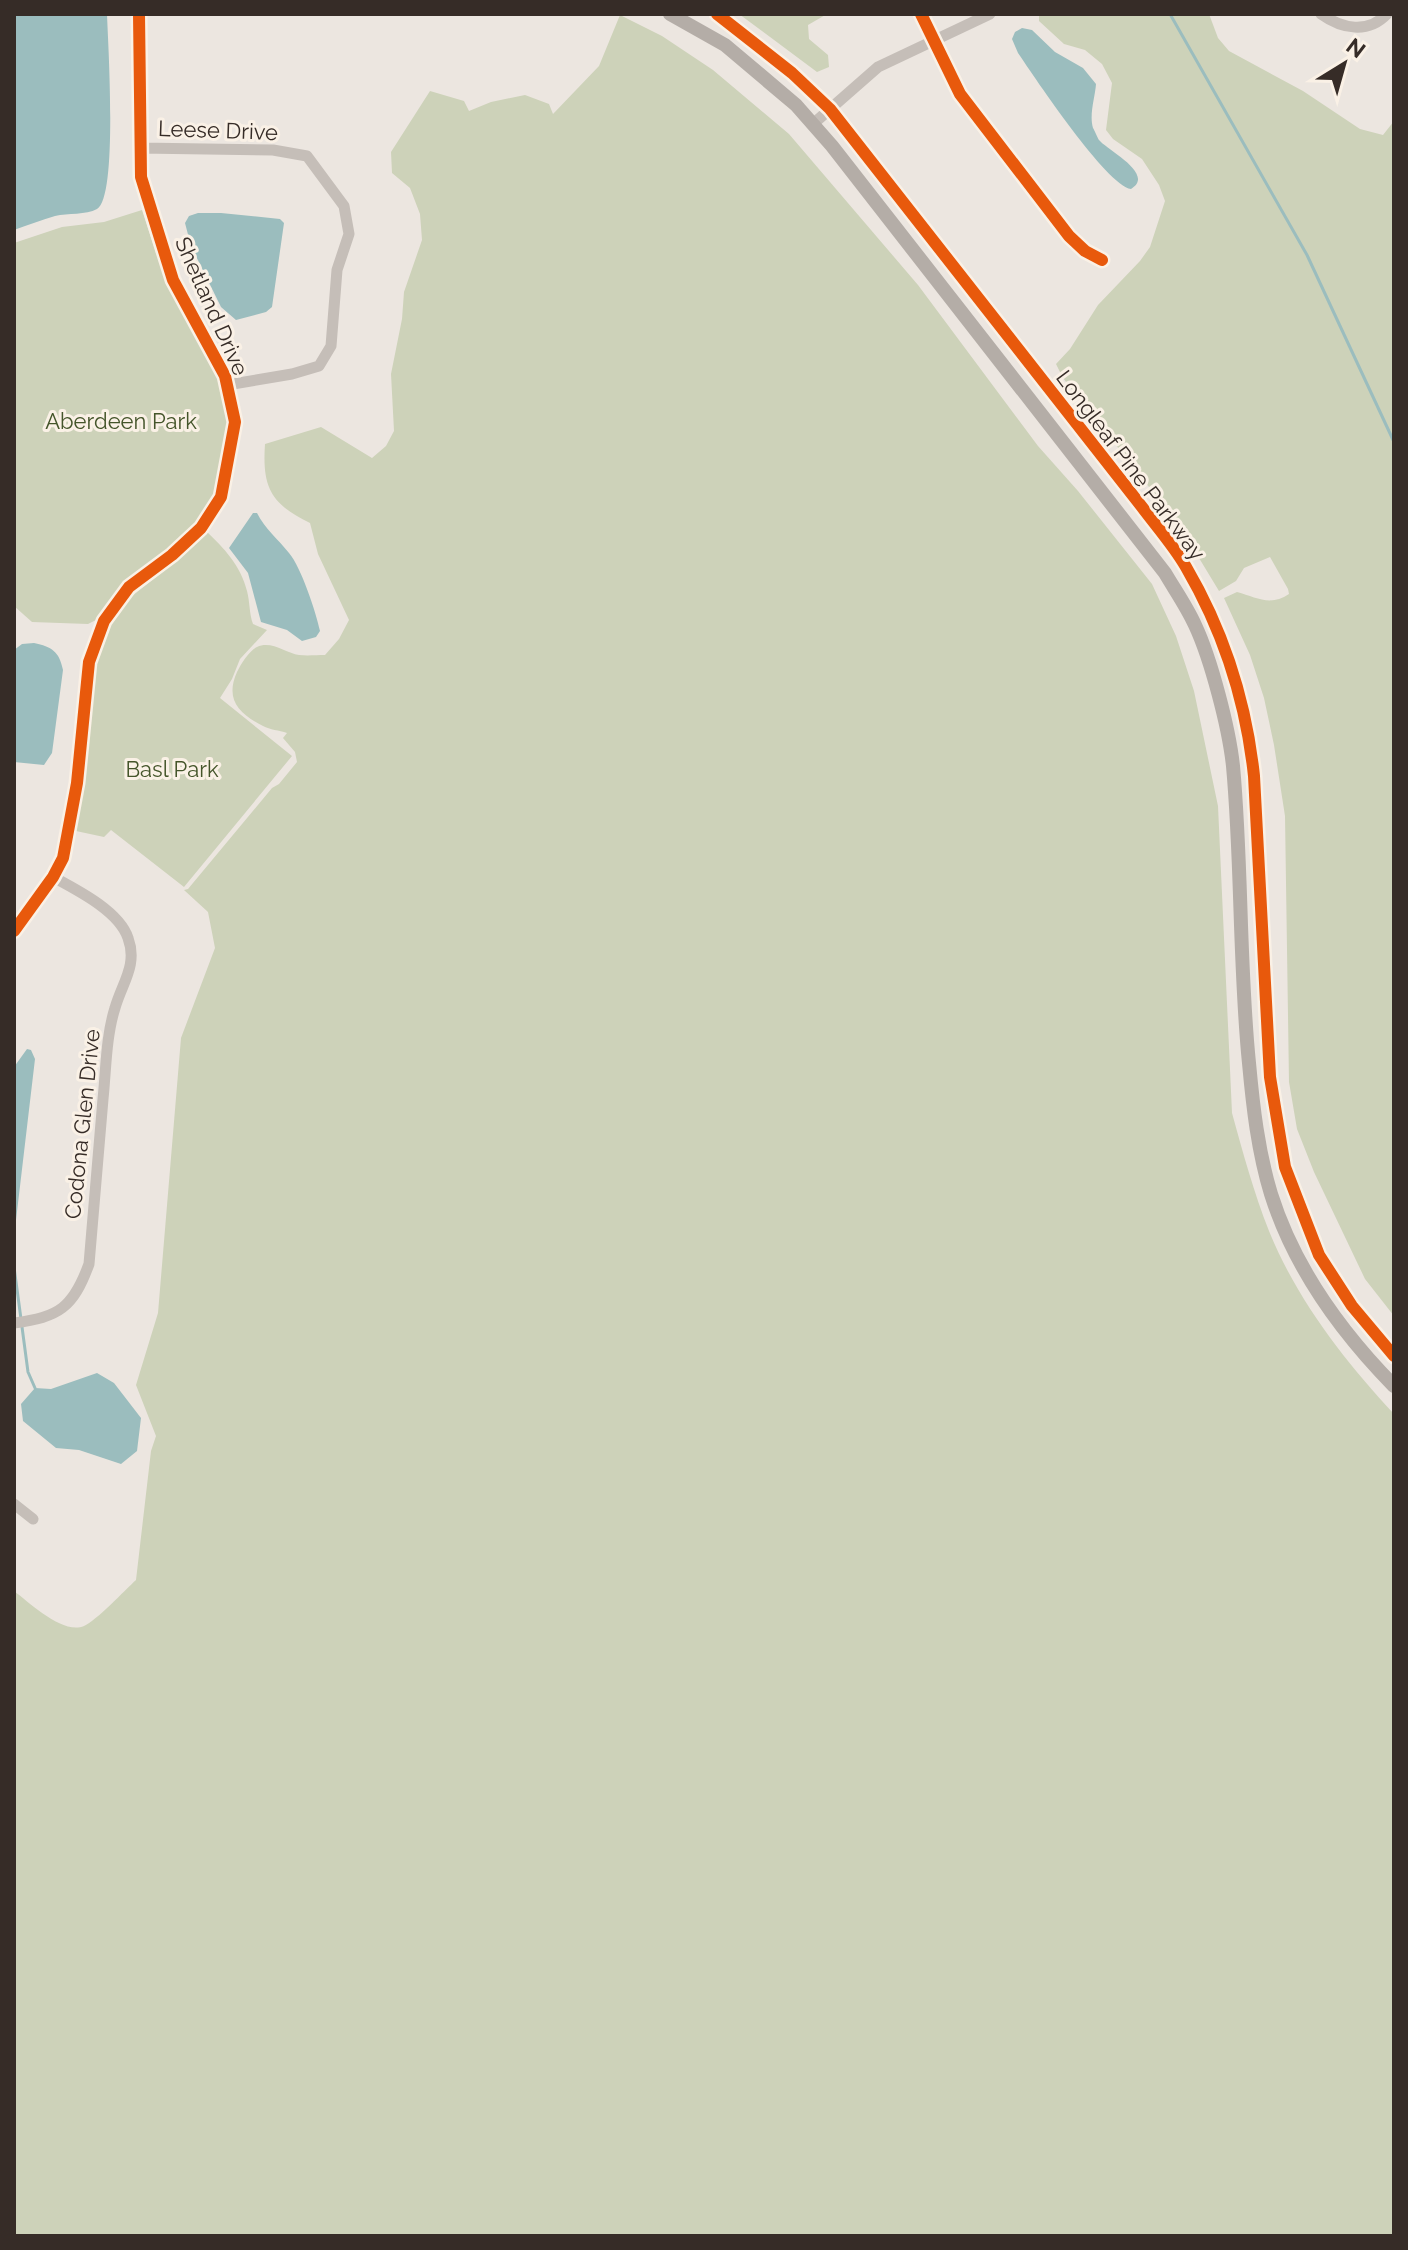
<svg xmlns="http://www.w3.org/2000/svg" width="1408" height="2250" font-family="Raleway,sans-serif">
  <style>
    .green { fill: #cdd2b9 }
    .water { fill: #9bbdbe }
    .lines { fill: none; stroke-linecap: round; stroke-linejoin: round }
    .stream { stroke: #9bbdbe; stroke-width: 3 }
    .minor { stroke: #c5beb8; stroke-width: 11 }
    .major { stroke: #b4ada7; stroke-width: 14 }
    .cycleway-casing { stroke: #faf1e6; stroke-width: 17 }
    .cycleway { stroke: #e8590c; stroke-width: 12 }
    .labels { text-anchor: middle; dominant-baseline: central; stroke-width: 6; stroke-linejoin: round; paint-order: stroke }
    .street-label { font-size: 22px; fill: #362c27; stroke: #faf1e6 }
    .park-label { font-size: 22px; fill: #44552a; stroke: #faf1e6 }
  </style>
  <rect width="100%" height="100%" fill="#ece6e0"/>
  <path class="green" d="M 739,14 L 827,14 L 808,25 L 809,39 L 828,55 L 829,67 L 817,72 Z
    M 1039,14 L 1209,14 L 1218,38 L 1229,51 L 1303,91 L 1360,129 L 1383,135 L 1394,121 L 1394,1316 L 1365,1279 L 1314,1172 L 1297,1129 L 1289,1082 L 1285,816 L 1274,745 L 1264,698 L 1250,655 L 1224,598 L 1237,592 C 1256,597 1270,607 1289,594 L 1288,589 L 1270,557 L 1244,568 L 1236,581 L 1219,591 L 1179,525 L 1063,378 L 1056,364 L 1070,349 L 1098,305 L 1140,261 L 1150,247 L 1165,201 L 1159,185 L 1142,159 L 1113,139 L 1106,130 L 1112,83 L 1102,64 L 1085,50 L 1064,44 L 1039,21 Z
    M 620,15 L 662,36 L 713,70 L 789,134 L 918,285 L 1038,446 L 1078,491 L 1152,584 L 1176,636 L 1194,691 L 1218,806 L 1232,1113 C 1243,1153 1254,1193 1269,1231 C 1297,1300 1344,1360 1394,1414 L 1394,2236 L 14,2236 L 14,1591 C 30,1603 63,1635 84,1626 C 96,1621 125,1590 136,1580 L 151,1451 L 156,1436 L 136,1385 L 158,1313 L 181,1038 L 215,948 L 208,912 L 184,890 L 188,889 L 272,788 L 279,784 L 297,762 L 295,752 L 283,738 L 287,733 C 279,730 270,730 263,726 C 238,713 225,699 237,672 C 241,664 249,651 257,647 C 271,640 286,653 299,655 C 307,656 317,655 325,655 L 339,639 L 349,620 L 318,554 L 310,523 C 271,504 262,488 265,444 L 321,427 L 372,458 L 386,446 L 394,431 L 391,374 L 402,319 L 404,292 L 422,240 L 420,214 L 410,188 L 392,173 L 391,152 L 430,91 L 464,101 L 469,111 L 491,102 L 525,95 L 549,104 L 553,114 L 599,66 Z
    M 142,210 L 156,253 L 218,372 L 227,412 L 227,447 L 223,471 L 214,494 L 194,526 L 179,543 L 132,578 L 96,620 L 88,624 L 32,622 L 14,606 L 14,243 L 62,227 L 104,222 Z
    M 206,531 C 224,548 241,566 247,591 C 250,602 249,613 253,624 L 267,630 L 240,659 L 232,679 L 220,698 L 292,756 L 184,887 L 111,830 L 104,837 L 76,831 L 96,663 L 109,626 L 132,596 L 180,558 Z"/>
  <path class="water" d="M 14,14 L 107,14 C 108,43 118,197 97,209 C 86,215 68,213 55,216 C 41,220 28,225 14,230 Z
    M 1022,28 L 1032,30 L 1055,52 L 1083,68 L 1096,84 C 1095,98 1089,114 1093,128 C 1094,129 1098,139 1099,140 C 1107,150 1156,174 1131,189 C 1107,186 1035,78 1018,53 L 1012,39 L 1015,32 Z
    M 198,213 L 221,213 L 280,219 L 284,223 L 272,307 L 266,312 L 236,320 L 221,307 L 191,246 L 185,223 L 189,216 Z
    M 253,513 L 257,513 C 265,529 278,539 289,553 C 301,567 316,612 320,631 L 316,637 L 302,641 L 287,630 L 261,622 L 248,573 L 229,548 Z
    M 34,643 C 52,647 59,651 63,670 L 52,753 L 44,765 L 14,762 L 14,650 L 22,644 Z
    M 27,1049 L 31,1050 L 35,1059 L 14,1237 L 14,1067 Z
    M 97,1373 L 114,1383 L 141,1418 L 137,1451 L 121,1464 L 79,1450 L 56,1448 L 23,1421 L 21,1404 L 35,1388 L 51,1389 Z"/>
  <g class="lines">
    <path class="stream" d="M 1170,14 L 1307,255 L 1394,442
      M 14,1267 L 21,1319
      M 22,1327 L 28,1372 L 35,1388"/>
    <path class="minor" d="M 921,14 L 960,94 L 1069,236 L 1085,251 L 1102,260
      M 1321,14 C 1342,29 1368,34 1387,14
      M 813,124 L 878,67 L 990,14
      M 140,148 L 273,150 L 307,156 L 344,206 L 349,234 L 337,270 L 331,346 L 319,366 L 292,374 L 227,385
      M 14,931 L 53,877 L 63,858 L 77,783 L 89,662 L 104,621 L 129,587 L 172,555 L 201,528 L 221,497 L 235,422 L 225,376 L 173,280 L 141,177 L 139,14
      M 14,1323 C 59,1317 73,1308 89,1264 C 94,1209 98,1154 103,1099 C 106,1070 106,1036 115,1008 C 122,983 138,965 128,938 C 119,911 77,890 53,877
      M 14,1504 L 33,1519"/>
    <path class="major" d="M 670,14 L 725,45 L 796,105 L 832,146 L 1165,573 C 1175,590 1187,607 1195,625 C 1211,659 1229,728 1233,766 C 1242,864 1239,964 1249,1063 C 1253,1107 1258,1151 1271,1194 C 1294,1267 1341,1332 1394,1386
      M 717,14 L 792,73 L 830,109 L 1142,507 C 1157,527 1174,546 1186,567 C 1224,632 1246,701 1254,776 L 1270,1077 L 1285,1167 L 1319,1255 L 1352,1306 L 1394,1356"/>
    <defs>
      <path id="cycleway" d="M 717,14 L 792,73 L 830,109 L 1142,507 C 1157,527 1174,546 1186,567 C 1224,632 1246,701 1254,776 L 1270,1077 L 1285,1167 L 1319,1255 L 1352,1306 L 1394,1356
        M 921,14 L 960,94 L 1069,236 L 1085,251 L 1102,260
        M 14,931 L 53,877 L 63,858 L 77,783 L 89,662 L 104,621 L 129,587 L 172,555 L 201,528 L 221,497 L 235,422 L 225,376 L 173,280 L 141,177 L 139,14"/>
    </defs>
    <use href="#cycleway" class="cycleway-casing"/>
    <use href="#cycleway" class="cycleway"/>
  </g>
  <g class="labels">
    <g class="street-label">
      <text transform="translate(218 130) rotate(2)">Leese Drive</text>
      <text transform="translate(212 306) rotate(66)">Shetland Drive</text>
      <text transform="translate(1131 465) rotate(53)">Longleaf Pine Parkway</text>
      <text transform="translate(82 1124) rotate(-84)">Codona Glen Drive</text>
    </g>
    <g class="park-label">
      <text x="121" y="421">Aberdeen Park</text>
      <text x="172" y="769">Basl Park</text>
    </g>
  </g>
  <rect width="1408" height="2250" fill="none" stroke="#362c27" stroke-width="32"/>
  <g transform="translate(1344 64) rotate(37)" stroke="#faf1e6" stroke-width="6" paint-order="stroke">
  <path d="M0-6L14 30L0 20L-14 30Z" fill="#362c27"/>
  <text y="-12" font-size="22" font-weight="bold" text-anchor="middle" fill="#362c27">N</text>
  </g>
</svg>
